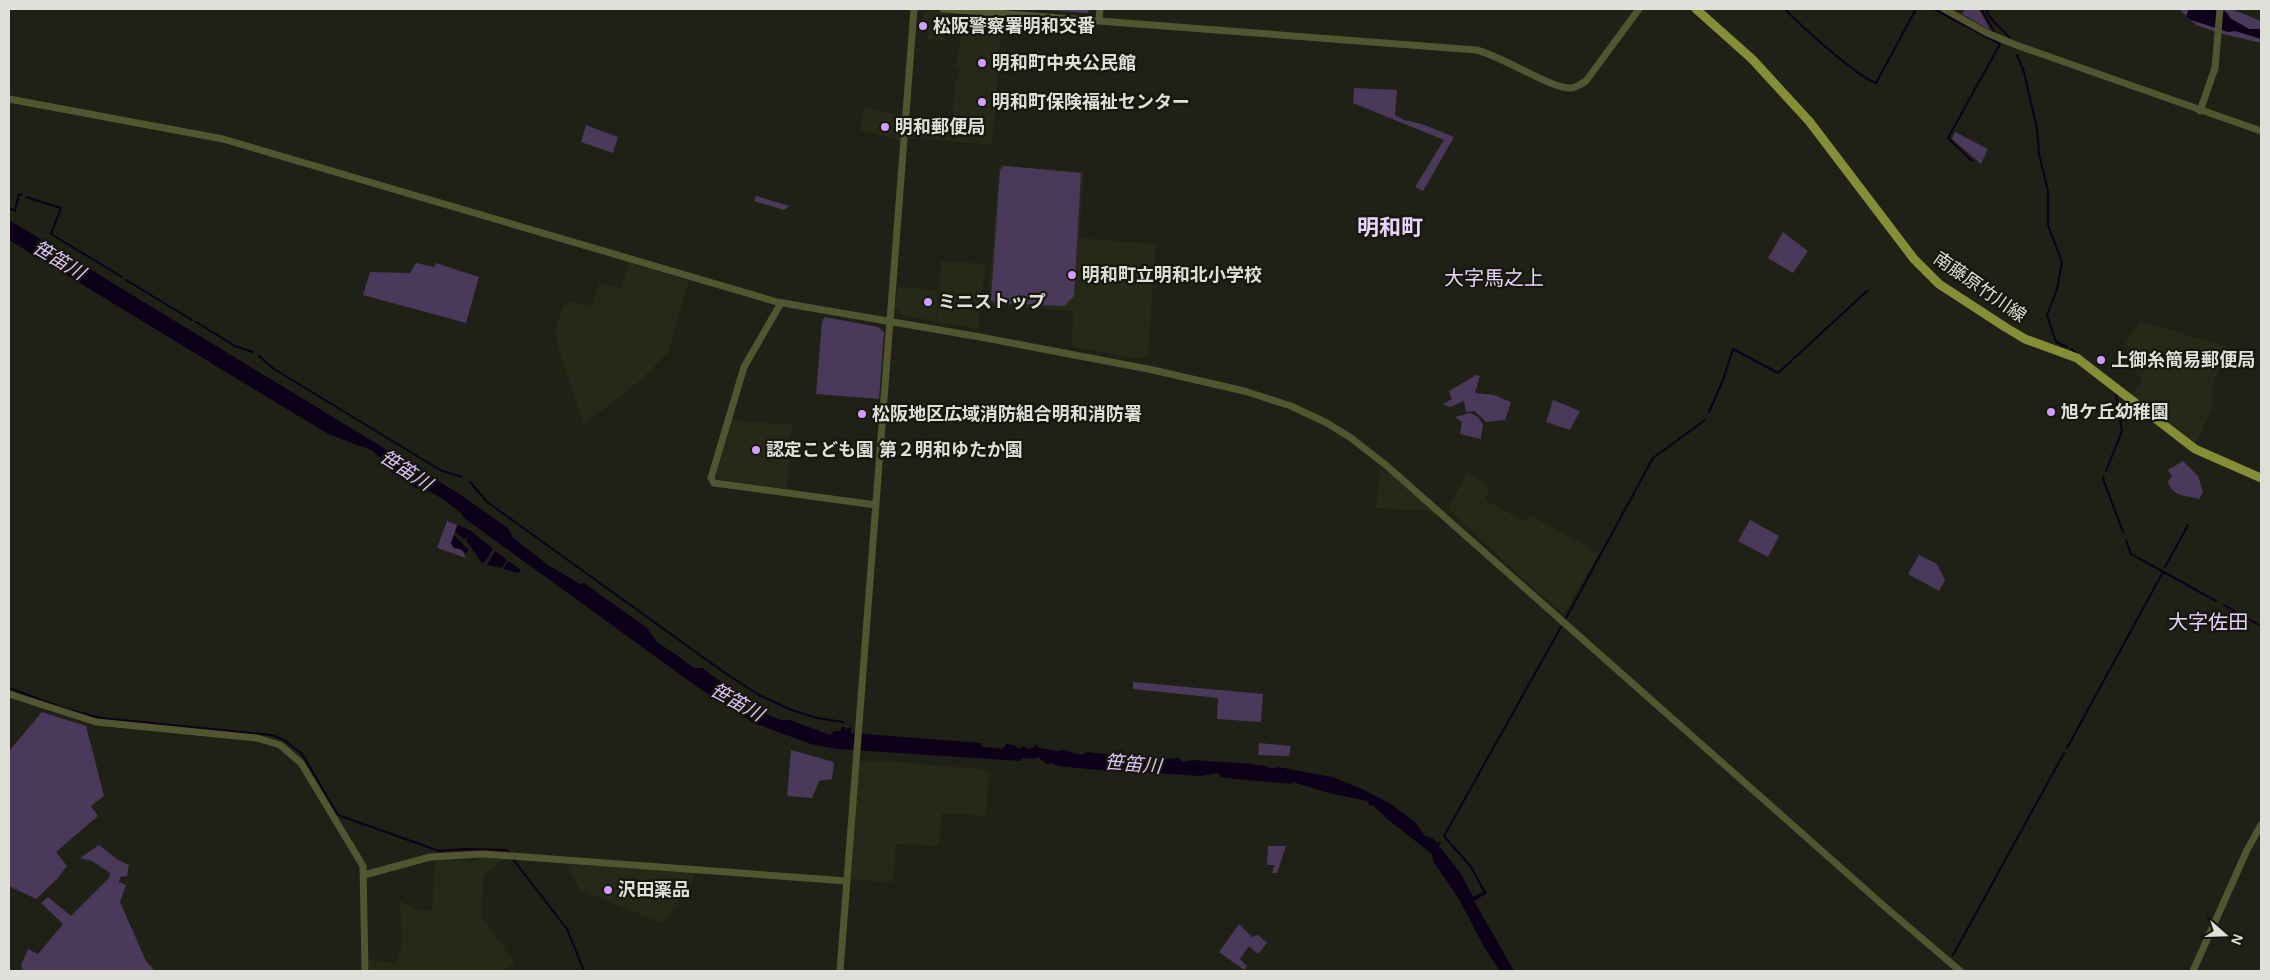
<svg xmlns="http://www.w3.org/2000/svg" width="2270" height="980" font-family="Arial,'Noto Sans JP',sans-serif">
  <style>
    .built { fill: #272918 }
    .green { fill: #4b395b }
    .water { fill: #0d0019 }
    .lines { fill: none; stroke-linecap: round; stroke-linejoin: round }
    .stream { stroke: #0d0019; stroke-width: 2 }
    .minor { stroke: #525630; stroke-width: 7 }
    .major { stroke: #858d37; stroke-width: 9 }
    .poi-dot { fill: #d19dfe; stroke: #16170d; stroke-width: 2 }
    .labels { text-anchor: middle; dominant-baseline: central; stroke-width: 4.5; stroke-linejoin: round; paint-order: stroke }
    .poi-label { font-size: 18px; font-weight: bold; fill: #dfe0d9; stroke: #16170d; text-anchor: start }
    .street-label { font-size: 18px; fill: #dfe0d9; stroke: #16170d }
    .water-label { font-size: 19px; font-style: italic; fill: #dfc3f9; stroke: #16170d }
    .quarter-label { font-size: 20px; fill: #e9d4fd; stroke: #16170d }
    .district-label { font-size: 22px; font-weight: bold; fill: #e9d4fd; stroke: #16170d }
  </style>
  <rect width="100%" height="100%" fill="#1f2016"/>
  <path class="built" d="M 924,10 L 951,12 L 951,27 L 1001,32 L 992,145 L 908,138 L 910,125 L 952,128 L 955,82 L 958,77 L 959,69 L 955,69 L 961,35 L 945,34 L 944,40 L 927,39 L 929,22 L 923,21 Z
    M 864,106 L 901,116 L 900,141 L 860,130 Z
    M 999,165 L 1084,172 L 1079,238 L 1156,244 L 1148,357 L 1139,359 L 1072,347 L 1073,311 L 988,305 Z
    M 941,261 L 985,264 L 978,329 L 937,322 Z
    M 629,262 L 689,281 L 668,352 L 640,381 L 584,424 L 559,351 L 555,331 L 563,306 L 570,301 L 592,308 L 599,283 L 621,289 Z
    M 897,287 L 938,290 L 936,321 L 903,316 L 898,309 L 895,309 Z
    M 2140,321 L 2228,347 L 2212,385 L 2212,408 L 2196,443 L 2193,444 L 2130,397 L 2143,379 L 2137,374 L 2136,369 L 2144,362 L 2124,345 Z
    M 731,420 L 792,425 L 787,489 L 718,479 L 716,476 Z
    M 1380,469 L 1386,473 L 1388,471 L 1412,492 L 1435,513 L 1434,516 L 1429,511 L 1376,508 Z
    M 1467,473 L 1490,486 L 1485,500 L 1524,521 L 1530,515 L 1599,553 L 1564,614 L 1523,579 L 1448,509 Z
    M 862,761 L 889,761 L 989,770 L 986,816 L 942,813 L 939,846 L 896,844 L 893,882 L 852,880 L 850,878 L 859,764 L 862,764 Z
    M 480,857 L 504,859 L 483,876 L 482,917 L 515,963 L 503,971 L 369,971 L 368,960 L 397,963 L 402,942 L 400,901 L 419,911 L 432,911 L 435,860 L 475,861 Z
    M 567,864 L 696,873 L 666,922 L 662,920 L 661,923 L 580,890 Z"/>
  <path class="green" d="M 1031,9 L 1089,9 L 1088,13 Z
    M 1965,9 L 1979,9 L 1990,30 L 1962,14 Z
    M 2179,9 L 2189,9 L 2208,20 L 2227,9 L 2231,9 L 2261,21 L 2261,43 L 2219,33 L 2196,25 Z
    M 1354,88 L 1397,90 L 1395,115 L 1404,120 L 1422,124 L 1454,137 L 1423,191 L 1415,187 L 1444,140 L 1353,103 Z
    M 586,125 L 618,137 L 613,153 L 581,142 Z
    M 1955,132 L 1988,149 L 1981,164 L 1952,139 Z
    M 1004,166 L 1081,173 L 1074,296 L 1064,306 L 995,303 L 991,300 L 1000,170 Z
    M 756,196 L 789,206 L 784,210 L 754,201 Z
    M 1783,232 L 1808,251 L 1793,273 L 1768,258 Z
    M 416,263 L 434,267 L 436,263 L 479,277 L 466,323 L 363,295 L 370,272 L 410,273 Z
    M 825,317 L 878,327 L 884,332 L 879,399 L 816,394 L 822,321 Z
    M 1476,375 L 1480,376 L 1475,393 L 1494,395 L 1511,402 L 1505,420 L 1486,422 L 1475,411 L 1466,412 L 1464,401 L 1450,407 L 1443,404 L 1452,399 L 1449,391 Z
    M 1553,400 L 1580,411 L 1570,430 L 1546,422 Z
    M 1470,413 L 1478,417 L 1483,424 L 1481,439 L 1460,434 L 1462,422 L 1455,417 Z
    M 2183,461 L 2198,476 L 2203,492 L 2199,499 C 2186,495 2174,498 2168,482 L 2172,476 L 2168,470 Z
    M 1750,520 L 1779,536 L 1768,557 L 1738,541 Z
    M 447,521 L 457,525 L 451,543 L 452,546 L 462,550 L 466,558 L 437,548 Z
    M 1919,555 L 1937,564 L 1945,580 L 1939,591 L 1908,574 Z
    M 1133,682 L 1263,694 L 1261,722 L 1217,719 L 1218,698 L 1133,689 Z
    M 42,712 L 86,726 L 104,796 L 91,806 L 98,816 L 56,852 L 67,866 L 57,879 L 36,899 L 9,886 L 9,751 Z
    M 1259,743 L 1291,746 L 1289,756 L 1258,755 Z
    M 791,750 L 834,762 L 832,779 L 819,781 L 812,798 L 787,796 Z
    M 99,845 L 118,860 L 129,865 L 127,876 L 120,877 L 119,882 L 126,885 L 120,902 L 146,961 L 155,971 L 23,971 L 21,965 L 28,949 L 38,954 L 63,924 L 41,903 L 48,897 L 71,916 L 109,878 L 110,873 L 92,861 L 80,858 Z
    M 1268,846 L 1286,846 L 1277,873 L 1272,873 L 1275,865 L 1267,865 Z
    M 1239,924 L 1252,937 L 1258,935 L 1267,943 L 1258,954 L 1249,946 L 1240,959 L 1247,966 L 1244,970 L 1219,952 Z"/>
  <path class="water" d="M 2189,9 C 2201,9 2225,3 2230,18 L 2249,29 L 2261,29 L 2261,39 L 2235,31 L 2228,32 L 2191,20 L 2186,16 Z
    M 9,220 L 461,495 L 508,528 L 513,538 L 548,565 L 580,584 L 584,583 L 647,628 L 657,642 L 675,654 L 694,668 L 702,668 L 736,693 L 736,702 L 740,704 L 781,720 L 790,720 L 830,735 L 834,731 L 840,731 L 842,727 L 845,727 L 846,732 L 847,728 L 851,727 L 851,733 L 981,743 L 983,747 L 1003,749 L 1006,744 L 1014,745 L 1019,749 L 1024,746 L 1028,749 L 1035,747 L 1036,743 L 1038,748 L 1058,751 L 1063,750 L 1081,755 L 1087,752 L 1120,756 L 1123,748 L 1122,757 L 1142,759 L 1151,757 L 1159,762 L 1161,759 L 1179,758 L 1182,762 L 1192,760 L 1253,764 L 1257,766 L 1262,765 L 1272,769 L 1278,767 L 1332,777 L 1364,790 L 1391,804 L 1416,823 L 1424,835 L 1432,838 L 1437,843 L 1441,841 L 1439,846 L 1461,874 L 1473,897 L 1483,892 L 1484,889 L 1487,893 L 1474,901 L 1514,971 L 1500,971 L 1484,947 L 1459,899 L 1433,861 L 1432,854 L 1386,818 L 1374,806 L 1369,805 L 1368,801 L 1329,793 L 1293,782 L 1292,784 L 1226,778 L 1221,777 L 1218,773 L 1200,776 L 1140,772 L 1138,768 L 1117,768 L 1109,771 L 1058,766 L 1050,763 L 1048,765 L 1038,757 L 1034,759 L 1022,758 L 1020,761 L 837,749 L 811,744 L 754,723 L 703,691 L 464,518 L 462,514 L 443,499 L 425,489 L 416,488 L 390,471 L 387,464 L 371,450 L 328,434 L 9,240 Z
    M 458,525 L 471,531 L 493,549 L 484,563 L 481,562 L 466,540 L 469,536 L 464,539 L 455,532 Z
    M 454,535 L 469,550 L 466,553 L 460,549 L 454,548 L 451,543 Z
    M 495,551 L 507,560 L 502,568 L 487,565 Z
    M 508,561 L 521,570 L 519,573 L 503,569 Z"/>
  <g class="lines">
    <path class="stream" d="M 1785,9 C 1800,25 1856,76 1876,83 L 1916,9
      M 1934,9 L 2000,44 L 1948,138 L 1972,161
      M 1981,9 L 1994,31
      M 1986,9 C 1989,21 2003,28 2009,38
      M 2017,55 L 2024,72 L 2037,129 L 2039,154 L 2048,191 L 2048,225 L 2062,262 L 2057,289 L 2047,315 L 2056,342 L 2067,347
      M 26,197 L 61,208 L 51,234 L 122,277
      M 9,208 L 15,211 L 19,194 L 22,195
      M 126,280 L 192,320
      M 196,322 L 235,346 L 253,352
      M 2071,349 L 2079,355
      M 259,356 L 274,369 L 440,470 L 462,477
      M 1709,412 L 1723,380 L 1733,349 L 1778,373 L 1867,291
      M 2106,471 L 2122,431 L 2116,394
      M 2104,477 L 2103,479 L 2123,532
      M 470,482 L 487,502 L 725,673 L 759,695 L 789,709 L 817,718 L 843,722
      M 2126,540 L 2131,554 L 2216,601
      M 2165,567 L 2188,525
      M 2224,605 L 2261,626
      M 1566,618 L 1653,458 L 1705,420
      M 9,688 L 66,709 L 101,718 L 272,735 L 284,740 L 302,754 L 338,815 L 439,851 L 466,849 L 507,850 L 510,854
      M 2067,748 L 2163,572
      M 512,858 L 567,929 L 584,971
      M 1484,891 L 1471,867 L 1444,836 L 1561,627
      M 1953,955 L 2064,753"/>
    <path class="minor" d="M 943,9 L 1476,50 C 1501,55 1552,90 1572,88 C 1577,87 1581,84 1586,81 L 1639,9
      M 1944,9 L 1987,33 L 2016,45 L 2261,131
      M 1099,21 L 1100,9
      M 9,99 L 223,139 L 777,302 L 980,337 L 1153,370 L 1244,391 L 1291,406 L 1327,423 L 1351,438 L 1387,466 L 1884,906 L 1960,971
      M 2200,111 L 2215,68 L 2220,9
      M 781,303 L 744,367 L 711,478 L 714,483 L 876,505
      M 9,694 L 96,722 L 257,738 L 280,745 L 301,763 L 363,866 L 365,971
      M 364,875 L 430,857 L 483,854 L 847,881
      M 840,971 L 914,9
      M 2193,971 L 2247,850 L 2261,825"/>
    <path class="major" d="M 1696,9 L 1752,59 L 1809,121 L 1914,259 L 1939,284 L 2005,327 L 2025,339 L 2077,358 L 2195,449 L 2261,478"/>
  </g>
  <g class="poi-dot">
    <circle cx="923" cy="26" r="5"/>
    <circle cx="982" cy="63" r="5"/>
    <circle cx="982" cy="102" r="5"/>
    <circle cx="885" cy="127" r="5"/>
    <circle cx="1072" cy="275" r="5"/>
    <circle cx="928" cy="302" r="5"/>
    <circle cx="2101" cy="360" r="5"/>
    <circle cx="2051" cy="412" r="5"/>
    <circle cx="862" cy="414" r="5"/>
    <circle cx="756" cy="450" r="5"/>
    <circle cx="608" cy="890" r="5"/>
  </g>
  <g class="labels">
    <g class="poi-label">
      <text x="933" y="26">松阪警察署明和交番</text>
      <text x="992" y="63">明和町中央公民館</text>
      <text x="992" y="102">明和町保険福祉センター</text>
      <text x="895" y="127">明和郵便局</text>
      <text x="1082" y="275">明和町立明和北小学校</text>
      <text x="938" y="302">ミニストップ</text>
      <text x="2111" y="360">上御糸簡易郵便局</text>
      <text x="2061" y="412">旭ケ丘幼稚園</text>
      <text x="872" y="414">松阪地区広域消防組合明和消防署</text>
      <text x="766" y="450">認定こども園 第２明和ゆたか園</text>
      <text x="618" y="890">沢田薬品</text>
    </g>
    <g class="street-label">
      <text transform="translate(1980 287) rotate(35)">南藤原竹川線</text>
    </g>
    <g class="water-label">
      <text transform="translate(59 260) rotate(31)">笹笛川</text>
      <text transform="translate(406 470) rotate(33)">笹笛川</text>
      <text transform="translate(737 702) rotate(29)">笹笛川</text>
      <text transform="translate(1133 764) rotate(5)">笹笛川</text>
    </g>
    <g class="quarter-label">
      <text x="1494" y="278">大字馬之上</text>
      <text x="2208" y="622">大字佐田</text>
    </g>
    <g class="district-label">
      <text x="1390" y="227">明和町</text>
    </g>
  </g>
  <rect width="2270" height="980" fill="none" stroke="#dfe0d9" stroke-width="20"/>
  <g transform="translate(2225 935) rotate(110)" stroke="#16170d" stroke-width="4" paint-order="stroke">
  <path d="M0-4L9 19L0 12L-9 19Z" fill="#dfe0d9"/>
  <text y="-8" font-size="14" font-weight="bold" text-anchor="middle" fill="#dfe0d9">N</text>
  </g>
</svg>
